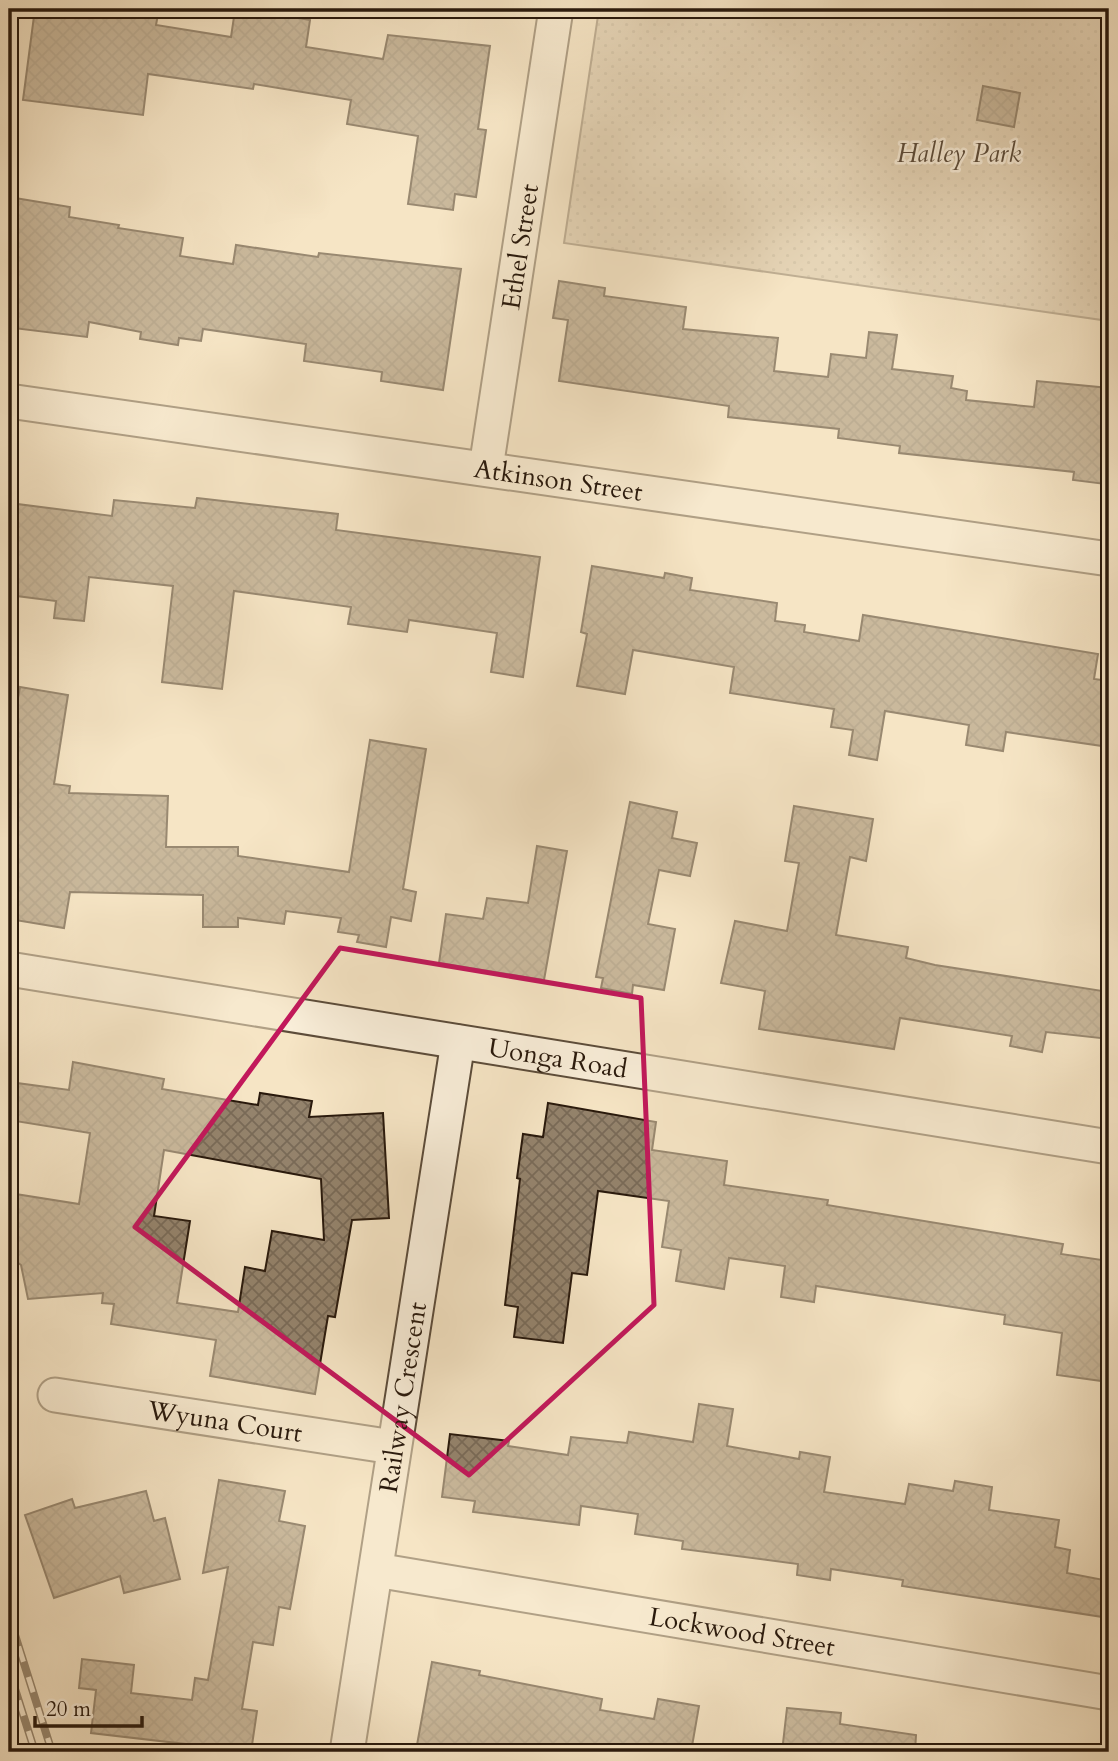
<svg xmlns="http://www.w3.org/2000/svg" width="1118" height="1761" font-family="Cardo,serif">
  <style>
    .park { fill: url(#park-dots); stroke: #7e6e59; stroke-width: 2 }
    .building { fill: url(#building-cross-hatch); stroke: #29190c; stroke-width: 2; fill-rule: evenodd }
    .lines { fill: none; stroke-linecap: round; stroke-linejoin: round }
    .street-casing { stroke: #5c4c3a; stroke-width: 37 }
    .street { stroke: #f9eed9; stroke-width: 33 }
    .rail-casing { stroke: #29190c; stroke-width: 8 }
    .rail { stroke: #f9eed9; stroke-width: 5; stroke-dasharray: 16; stroke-linecap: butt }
    .marked { fill: none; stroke: #c2185b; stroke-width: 5; stroke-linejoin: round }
    .labels { text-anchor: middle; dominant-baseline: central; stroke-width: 5; stroke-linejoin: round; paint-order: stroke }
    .park-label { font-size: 26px; font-style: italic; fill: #5c4c3a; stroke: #f9eed9 }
    .street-label { font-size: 26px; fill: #29190c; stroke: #f9eed9 }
  </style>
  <defs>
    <pattern id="park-dots" width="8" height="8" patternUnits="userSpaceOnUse" patternTransform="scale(1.75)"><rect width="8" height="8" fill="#d3c2a6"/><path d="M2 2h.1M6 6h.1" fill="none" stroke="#b5a68e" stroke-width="1.8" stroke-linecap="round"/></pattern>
    <pattern id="building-cross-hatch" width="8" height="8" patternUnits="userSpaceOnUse" patternTransform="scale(1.75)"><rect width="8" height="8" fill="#94836c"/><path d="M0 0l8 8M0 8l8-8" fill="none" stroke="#796a57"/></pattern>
  </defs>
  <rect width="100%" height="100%" fill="#f6e5c5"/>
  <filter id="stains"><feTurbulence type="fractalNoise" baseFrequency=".00286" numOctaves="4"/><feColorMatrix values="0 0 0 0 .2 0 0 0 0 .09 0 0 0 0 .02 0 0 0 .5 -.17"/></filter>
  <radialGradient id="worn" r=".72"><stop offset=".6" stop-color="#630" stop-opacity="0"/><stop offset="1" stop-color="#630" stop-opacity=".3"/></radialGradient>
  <path class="park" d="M 599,9 L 1109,9 L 1109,321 L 564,243 Z"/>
  <path class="building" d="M 49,9 L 159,9 L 156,25 L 231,37 L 235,10 L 276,14 L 310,20 L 306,47 L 383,59 L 388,35 L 490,46 L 478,129 L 486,130 L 476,197 L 455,194 L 453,210 L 408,204 L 418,136 L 347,124 L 351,100 L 254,84 L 253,89 L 148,74 L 143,115 L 23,100 L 34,16 L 48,17 Z
    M 983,86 L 1020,93 L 1014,127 L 977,120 Z
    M 9,197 L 70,207 L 69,217 L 119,225 L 118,228 L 183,238 L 180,256 L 233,264 L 236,245 L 318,257 L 319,253 L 461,269 L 443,390 L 381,381 L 382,372 L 304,361 L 306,344 L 203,329 L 201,341 L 179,338 L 178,345 L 140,339 L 141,332 L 89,322 L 87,337 L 13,328 L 17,306 L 9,304 Z
    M 559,281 L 605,288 L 604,296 L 686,307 L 683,329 L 778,338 L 774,371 L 828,377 L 831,354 L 866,358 L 869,332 L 897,335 L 892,369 L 953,376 L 951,388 L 967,391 L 966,400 L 1034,407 L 1037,381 L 1109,388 L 1109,445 L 1105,484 L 1073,480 L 1074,472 L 899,453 L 900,446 L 838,438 L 839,429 L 728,417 L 729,406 L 559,381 L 568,320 L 553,318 Z
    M 197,498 L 338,514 L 336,530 L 540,557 L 523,677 L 491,672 L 497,633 L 409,620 L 407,632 L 348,624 L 351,607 L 234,591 L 222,689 L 162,682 L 173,586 L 89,577 L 84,621 L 54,618 L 56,601 L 9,595 L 9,503 L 112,516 L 114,500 L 195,508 Z
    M 592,566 L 664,578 L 665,573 L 692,578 L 690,590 L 777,603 L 775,621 L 805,625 L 804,632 L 859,641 L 863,615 L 1098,654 L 1094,679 L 1109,681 L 1109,747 L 1006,732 L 1003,751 L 966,745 L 969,725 L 885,711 L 877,760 L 849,755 L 853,730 L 831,727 L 834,709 L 730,693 L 734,667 L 633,650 L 625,694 L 577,686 L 587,634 L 581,632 Z
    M 20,687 L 68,695 L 54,784 L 70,786 L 69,793 L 168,796 L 166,847 L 238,847 L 238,856 L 349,872 L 370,740 L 426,749 L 403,889 L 416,892 L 411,921 L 391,917 L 386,947 L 357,942 L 359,935 L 338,932 L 341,918 L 286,911 L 284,924 L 238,918 L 238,927 L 203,927 L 203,895 L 70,892 L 64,928 L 9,919 L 9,881 L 15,844 L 9,843 L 9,785 L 14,753 L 9,752 L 9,713 L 15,714 Z
    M 630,802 L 677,812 L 672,838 L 697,843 L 690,876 L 659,870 L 648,924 L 675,929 L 664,990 L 633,985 L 632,994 L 601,988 L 603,978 L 596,977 Z
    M 794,806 L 873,819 L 866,861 L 850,857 L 836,935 L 908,947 L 906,958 L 935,965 L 1109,992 L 1109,1039 L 1046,1032 L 1042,1052 L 1010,1046 L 1012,1036 L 900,1018 L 894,1049 L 759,1029 L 765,991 L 721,983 L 735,921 L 787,931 L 799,863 L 785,861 Z
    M 537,846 L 567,851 L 544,980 L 439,963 L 446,914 L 483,919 L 487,898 L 528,903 Z
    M 73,1062 L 164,1079 L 162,1089 L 258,1105 L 260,1093 L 312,1101 L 309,1117 L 383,1113 L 389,1218 L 352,1220 L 335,1317 L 328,1316 L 315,1394 L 210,1376 L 216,1340 L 111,1324 L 114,1304 L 102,1303 L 103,1293 L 28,1299 L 21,1265 L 9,1256 L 9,1193 L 79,1204 L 90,1133 L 9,1120 L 9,1082 L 69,1090 ZM 164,1150 L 321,1179 L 324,1240 L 272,1231 L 265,1271 L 245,1267 L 238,1312 L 177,1303 L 190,1221 L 154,1216 Z
    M 548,1103 L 656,1122 L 652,1150 L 727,1161 L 724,1185 L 828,1200 L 827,1205 L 1063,1244 L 1061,1254 L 1109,1261 L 1109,1382 L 1057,1375 L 1062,1333 L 1004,1324 L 1005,1315 L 816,1286 L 814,1302 L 781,1297 L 785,1266 L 729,1258 L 724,1289 L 676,1281 L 681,1250 L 662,1247 L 669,1201 L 598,1191 L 587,1275 L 572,1273 L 563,1343 L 514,1337 L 518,1307 L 505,1305 L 520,1179 L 517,1178 L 523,1134 L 543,1137 Z
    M 699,1404 L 733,1409 L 727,1446 L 799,1459 L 800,1452 L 830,1457 L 824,1492 L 905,1504 L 909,1484 L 953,1491 L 955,1481 L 992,1487 L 989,1510 L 1059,1520 L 1055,1547 L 1070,1550 L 1067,1573 L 1109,1581 L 1109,1618 L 902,1586 L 903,1580 L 831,1569 L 830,1580 L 797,1575 L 798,1564 L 682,1549 L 683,1541 L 635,1534 L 638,1514 L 581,1506 L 579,1525 L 473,1512 L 475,1501 L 442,1497 L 450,1434 L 509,1441 L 508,1446 L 568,1455 L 571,1437 L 627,1443 L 629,1432 L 693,1442 Z
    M 219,1480 L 285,1491 L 279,1521 L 305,1526 L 290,1609 L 279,1607 L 273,1645 L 253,1642 L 242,1709 L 257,1711 L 251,1752 L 184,1752 L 185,1744 L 91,1733 L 96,1690 L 79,1688 L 82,1659 L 134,1665 L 131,1693 L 192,1700 L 195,1678 L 208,1680 L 228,1567 L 203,1573 Z
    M 146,1491 L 154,1521 L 165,1518 L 180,1579 L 124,1593 L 120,1576 L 54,1598 L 25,1515 L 72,1499 L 75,1508 Z
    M 432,1662 L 480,1671 L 479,1675 L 602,1699 L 600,1710 L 654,1719 L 658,1699 L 699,1706 L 691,1752 L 456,1752 L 417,1745 Z
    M 787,1708 L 841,1713 L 840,1724 L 916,1735 L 915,1752 L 782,1752 Z"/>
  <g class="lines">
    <defs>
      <g id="street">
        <path id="s1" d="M 9,401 L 1109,559"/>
        <path id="s2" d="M 486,468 L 556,9"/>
        <path id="s3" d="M 9,969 L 1109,1147"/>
        <path id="s4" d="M 55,1395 L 393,1447"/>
        <path id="s5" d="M 376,1570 L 1109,1693"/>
        <path id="s6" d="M 347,1752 L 458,1042"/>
      </g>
    </defs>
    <use href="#street" class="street-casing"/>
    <use href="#street" class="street"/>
    <defs>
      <path id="rail" d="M 9,1616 L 52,1752
        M 9,1670 L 35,1752
        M 9,1739 L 13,1752"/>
    </defs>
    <use href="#rail" class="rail-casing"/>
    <use href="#rail" class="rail"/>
  </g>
  <path d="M0 0H1118V1761H0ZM 340,948 L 641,998 L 654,1305 L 469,1475 L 135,1227 Z" fill="#f6e5c5" fill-opacity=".55" fill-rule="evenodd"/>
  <path class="marked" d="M 340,948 L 641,998 L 654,1305 L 469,1475 L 135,1227 Z"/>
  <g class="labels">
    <g class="park-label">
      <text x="959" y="153">Halley Park</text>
    </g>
    <g class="street-label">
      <text stroke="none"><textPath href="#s2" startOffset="224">Ethel Street</textPath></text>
      <text stroke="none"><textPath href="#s1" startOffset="555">Atkinson Street</textPath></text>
      <text stroke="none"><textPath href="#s3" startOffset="556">Uonga Road</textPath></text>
      <text stroke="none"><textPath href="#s6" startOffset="359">Railway Crescent</textPath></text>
      <text stroke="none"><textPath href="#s4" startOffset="172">Wyuna Court</textPath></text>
      <text stroke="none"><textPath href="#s5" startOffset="371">Lockwood Street</textPath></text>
    </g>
  </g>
  <rect width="1118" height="1761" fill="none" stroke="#f6e5c5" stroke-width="35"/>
  <rect x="10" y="10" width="1097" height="1740" fill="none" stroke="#29190c" stroke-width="3.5"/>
  <rect x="18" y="18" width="1083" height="1726" fill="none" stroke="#29190c" stroke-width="2"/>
  <path d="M35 1716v10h107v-10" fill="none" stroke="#29190c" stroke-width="3.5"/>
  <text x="46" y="1716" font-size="21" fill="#29190c" stroke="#f9eed9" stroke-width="5" paint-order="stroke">20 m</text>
  <rect width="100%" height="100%" filter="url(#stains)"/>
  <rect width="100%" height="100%" fill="url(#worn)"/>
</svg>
